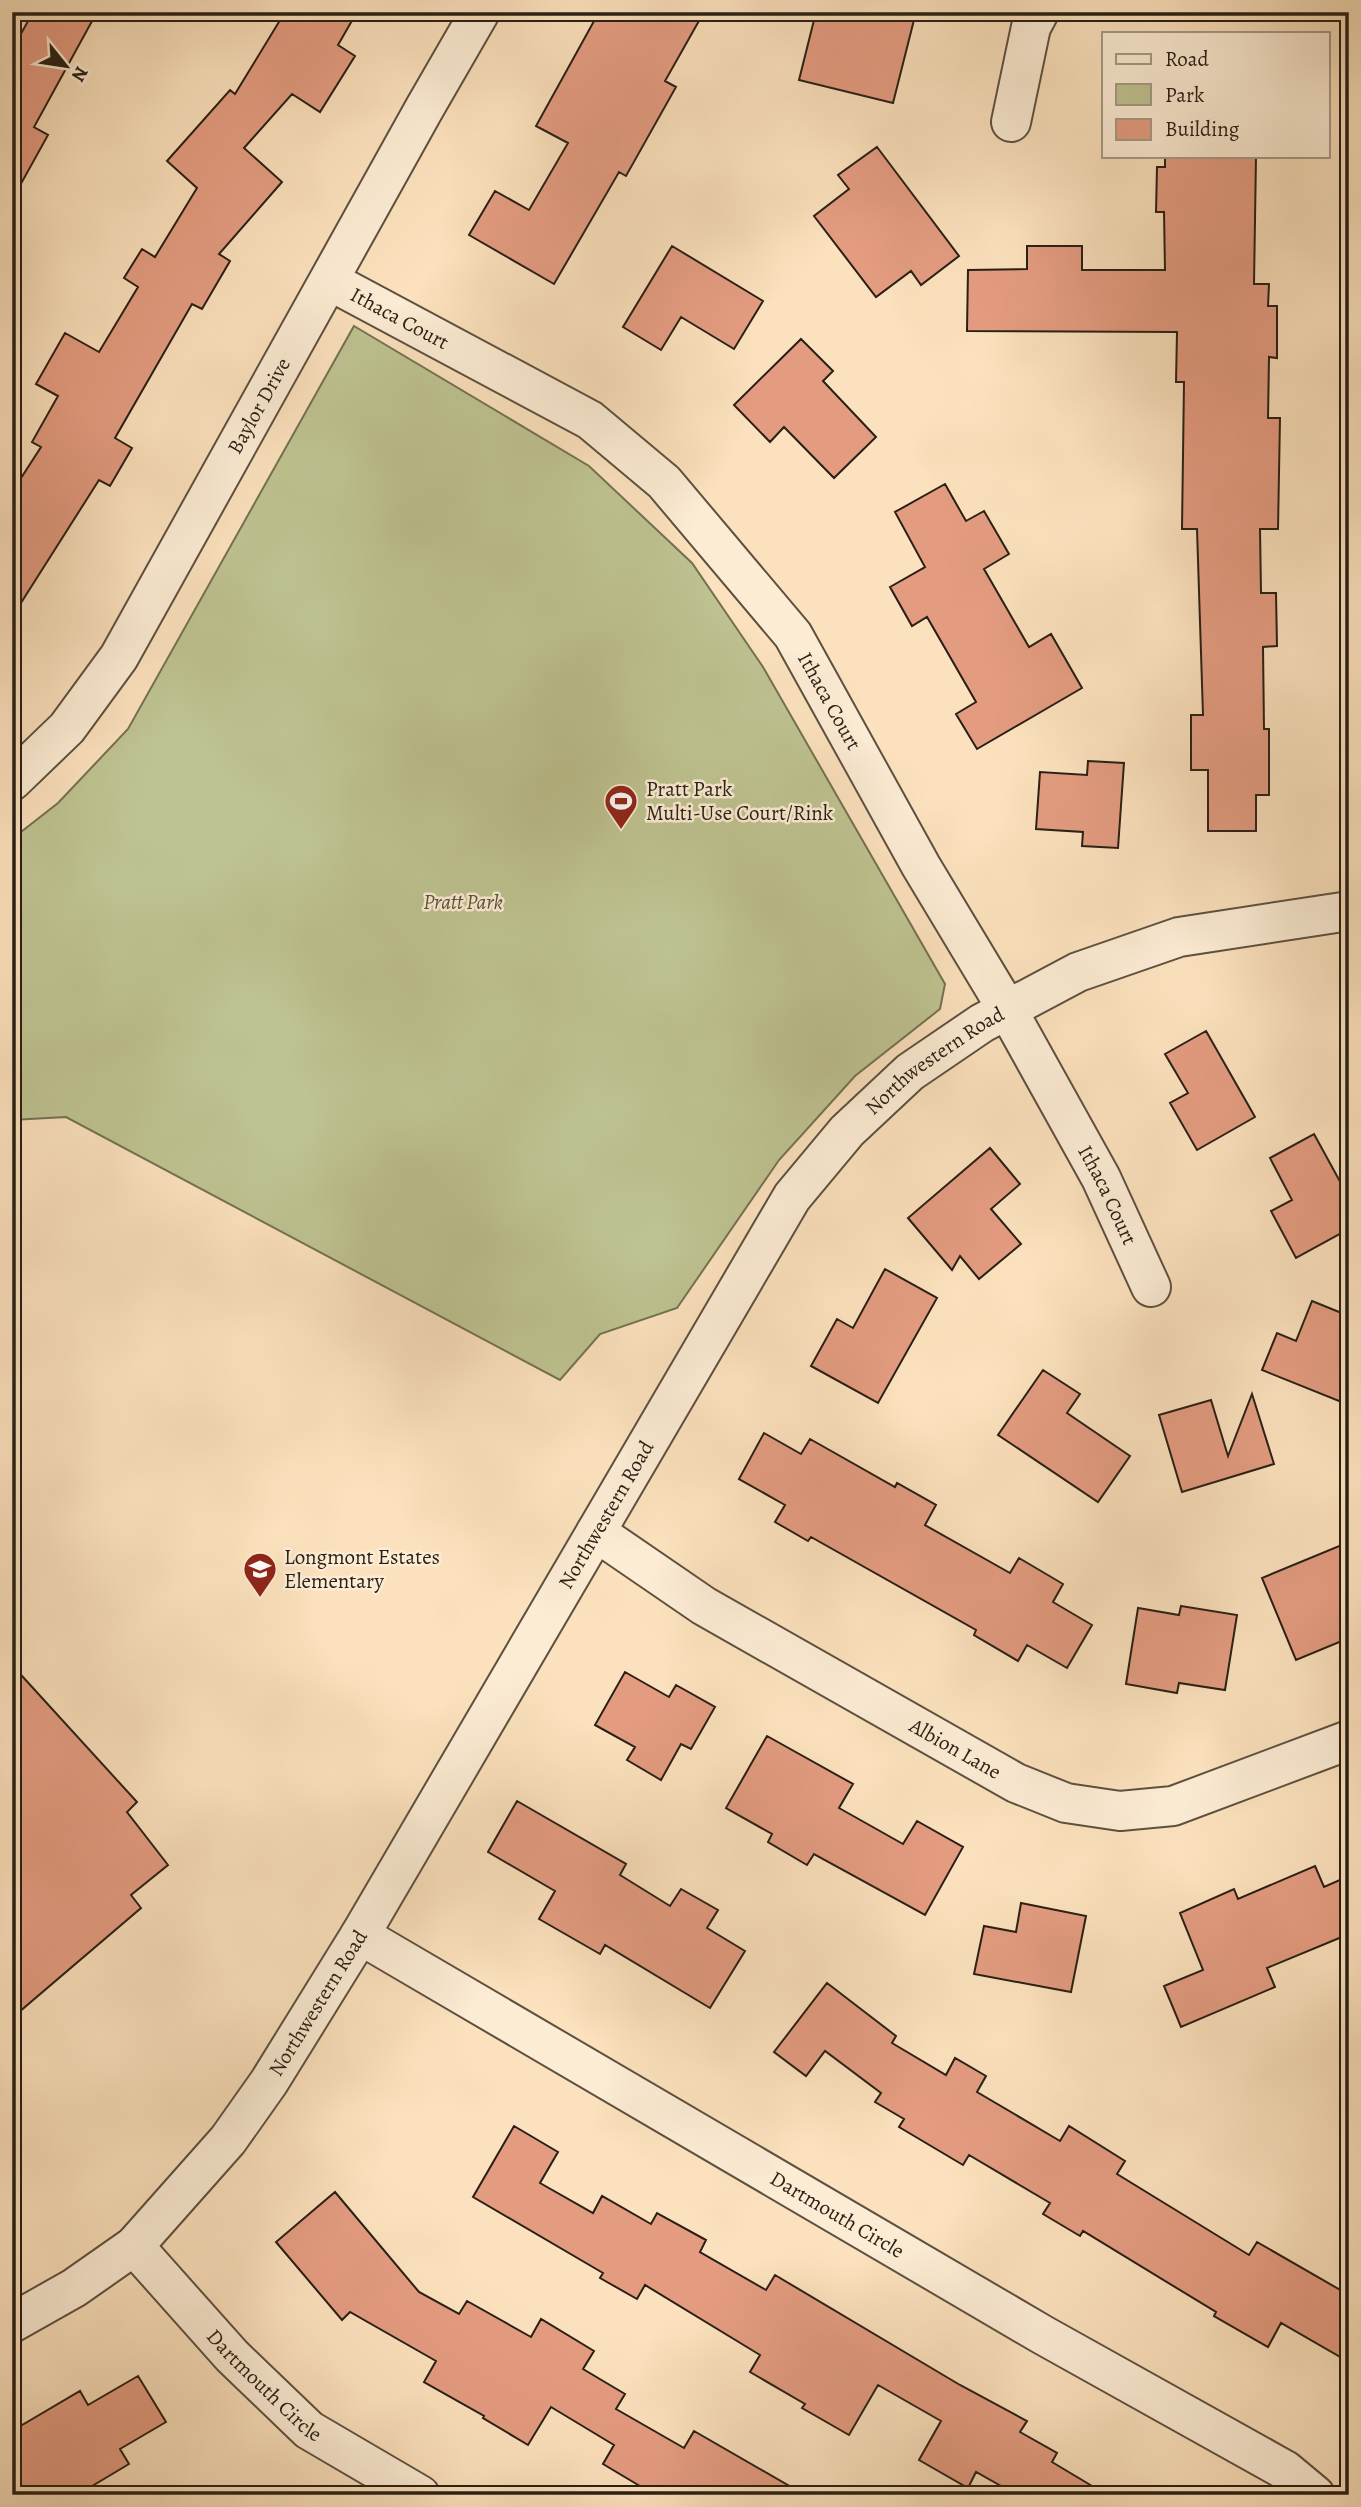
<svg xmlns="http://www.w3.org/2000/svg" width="1361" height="2507" font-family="Alegreya,serif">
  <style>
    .green { fill: #bec391; stroke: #737153; stroke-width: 2 }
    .building { fill: #e49c81; stroke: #281f15; stroke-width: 2 }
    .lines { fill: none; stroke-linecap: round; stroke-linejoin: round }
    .minor-casing { stroke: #5d503f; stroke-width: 42 }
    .minor { stroke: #fcecd4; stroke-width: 38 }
    .labels { text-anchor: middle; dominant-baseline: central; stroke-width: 5; stroke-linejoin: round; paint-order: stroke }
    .street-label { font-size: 21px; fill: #281f15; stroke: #fcecd4 }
    .poi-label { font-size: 21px; fill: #281f15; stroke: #fcecd4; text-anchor: start }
    .park-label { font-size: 21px; font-style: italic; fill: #55503a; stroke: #fcecd4 }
  </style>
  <rect width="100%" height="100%" fill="#fbe1bd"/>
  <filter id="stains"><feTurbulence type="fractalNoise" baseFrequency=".00286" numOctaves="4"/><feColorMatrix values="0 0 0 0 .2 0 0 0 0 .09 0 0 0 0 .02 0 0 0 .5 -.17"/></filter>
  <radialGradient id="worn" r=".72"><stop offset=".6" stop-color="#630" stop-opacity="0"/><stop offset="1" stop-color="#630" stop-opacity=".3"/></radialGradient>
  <path class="green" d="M 354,326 L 589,466 L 692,563 L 763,667 L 945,984 L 940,1009 L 855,1076 L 779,1160 L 677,1308 L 600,1334 L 560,1380 L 66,1117 L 12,1120 L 12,839 L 58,803 L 128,729 Z"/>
  <path class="building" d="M 33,12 L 97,12 L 34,127 L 48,135 L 12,200 L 12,50 Z
    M 285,12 L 357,12 L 338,45 L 355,56 L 320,112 L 292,94 L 244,148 L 282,182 L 219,254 L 230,261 L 202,309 L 192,304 L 115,438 L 132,448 L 110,486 L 99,480 L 12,617 L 12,492 L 41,447 L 32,442 L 58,396 L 36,384 L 65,333 L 99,352 L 138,287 L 124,278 L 142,249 L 155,257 L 197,188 L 167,161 L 230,90 L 235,94 Z
    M 599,12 L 704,12 L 665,81 L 676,87 L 626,176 L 619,172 L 554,284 L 469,235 L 495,191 L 529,210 L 568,143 L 536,126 Z
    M 816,12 L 916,12 L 893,103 L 799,80 Z
    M 877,147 L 959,256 L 921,285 L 911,271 L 876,297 L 814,216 L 849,189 L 838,175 Z
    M 1165,156 L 1256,156 L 1254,284 L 1269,284 L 1268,306 L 1277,306 L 1277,358 L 1269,357 L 1268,418 L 1280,418 L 1278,529 L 1260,529 L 1261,593 L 1276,593 L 1277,646 L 1263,647 L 1264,729 L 1269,729 L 1269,795 L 1256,795 L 1256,831 L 1208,831 L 1208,770 L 1191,770 L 1191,715 L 1203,715 L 1197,529 L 1182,529 L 1184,382 L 1176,382 L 1177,332 L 967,331 L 968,270 L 1027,269 L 1027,246 L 1082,246 L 1082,270 L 1165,270 L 1164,212 L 1156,212 L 1157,167 L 1165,167 Z
    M 672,246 L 763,301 L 734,349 L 681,317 L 661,350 L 623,327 Z
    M 801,339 L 833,371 L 823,381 L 876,437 L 834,478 L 784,427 L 770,442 L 734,405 Z
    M 945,484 L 966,521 L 984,511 L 1009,554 L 984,569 L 1029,647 L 1051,634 L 1082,688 L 977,749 L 956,714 L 976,702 L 927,617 L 912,626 L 890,587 L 925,567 L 895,512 Z
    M 1088,761 L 1124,763 L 1118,848 L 1082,846 L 1083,832 L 1036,829 L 1040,772 L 1087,775 Z
    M 1206,1031 L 1255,1117 L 1197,1150 L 1170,1103 L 1188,1093 L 1165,1054 Z
    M 1314,1134 L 1349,1198 L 1349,1229 L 1296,1258 L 1271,1211 L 1292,1200 L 1270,1158 Z
    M 990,1148 L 1020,1184 L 991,1209 L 1021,1244 L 979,1279 L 960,1256 L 952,1270 L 908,1218 Z
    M 885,1269 L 937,1298 L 878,1403 L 811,1366 L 837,1319 L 853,1328 Z
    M 1312,1301 L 1349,1316 L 1349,1405 L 1262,1370 L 1277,1333 L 1296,1341 Z
    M 1043,1370 L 1080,1394 L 1067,1413 L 1130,1456 L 1098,1502 L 998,1435 Z
    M 1252,1394 L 1274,1464 L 1182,1492 L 1159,1415 L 1211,1400 L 1228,1456 Z
    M 764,1433 L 801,1454 L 810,1439 L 895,1487 L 897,1483 L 936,1505 L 925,1525 L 1010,1573 L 1019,1558 L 1063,1584 L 1053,1602 L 1092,1625 L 1067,1668 L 1027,1645 L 1018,1661 L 974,1635 L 976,1630 L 811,1537 L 808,1541 L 775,1522 L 785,1505 L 739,1479 Z
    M 1349,1542 L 1349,1638 L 1296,1660 L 1262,1578 Z
    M 1181,1606 L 1237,1615 L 1225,1690 L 1179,1683 L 1177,1693 L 1126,1684 L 1138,1608 L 1179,1615 Z
    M 12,1665 L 137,1802 L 127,1812 L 168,1865 L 131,1895 L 141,1908 L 12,2018 Z
    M 625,1672 L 669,1697 L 676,1685 L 715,1707 L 691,1749 L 681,1744 L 661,1780 L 627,1760 L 635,1747 L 595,1725 Z
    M 767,1736 L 853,1784 L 839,1808 L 903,1844 L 917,1821 L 963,1847 L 925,1915 L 814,1854 L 807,1865 L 768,1842 L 772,1834 L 726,1808 Z
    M 517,1801 L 626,1864 L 620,1875 L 670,1906 L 681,1889 L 718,1910 L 707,1928 L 745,1951 L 710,2008 L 605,1945 L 600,1954 L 539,1919 L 555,1891 L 488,1852 Z
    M 1315,1866 L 1324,1887 L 1349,1876 L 1349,1934 L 1267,1968 L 1275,1987 L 1181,2027 L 1164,1986 L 1203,1970 L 1180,1913 L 1234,1889 L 1238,1899 Z
    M 1021,1903 L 1086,1916 L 1071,1992 L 974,1974 L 984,1926 L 1016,1932 Z
    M 827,1983 L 896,2036 L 892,2043 L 946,2075 L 955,2058 L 986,2076 L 977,2092 L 1060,2141 L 1069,2126 L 1125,2161 L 1117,2174 L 1249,2255 L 1257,2242 L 1349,2295 L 1349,2362 L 1281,2323 L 1268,2347 L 1214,2316 L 1216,2312 L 1083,2231 L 1080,2236 L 1043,2214 L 1050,2203 L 969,2155 L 963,2165 L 899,2127 L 904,2119 L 875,2102 L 881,2093 L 825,2051 L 806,2076 L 774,2052 Z
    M 514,2126 L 558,2152 L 540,2183 L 593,2213 L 602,2196 L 651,2224 L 657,2213 L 706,2240 L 700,2252 L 766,2290 L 775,2275 L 960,2385 L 1027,2421 L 1020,2432 L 1057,2453 L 1052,2462 L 1107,2495 L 1017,2495 L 976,2472 L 968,2488 L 919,2460 L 941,2421 L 878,2385 L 849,2435 L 802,2408 L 805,2404 L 750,2372 L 760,2355 L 645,2285 L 637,2299 L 600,2278 L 603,2273 L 473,2197 Z
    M 335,2192 L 419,2292 L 459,2314 L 467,2301 L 531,2337 L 541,2319 L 594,2351 L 583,2369 L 625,2394 L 616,2409 L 684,2448 L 694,2431 L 805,2495 L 655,2495 L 603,2464 L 614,2445 L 551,2407 L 528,2445 L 483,2418 L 484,2416 L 424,2382 L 436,2361 L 350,2312 L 342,2320 L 276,2242 Z
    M 138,2376 L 166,2422 L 120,2449 L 129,2464 L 77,2495 L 12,2495 L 12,2431 L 80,2391 L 88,2405 Z"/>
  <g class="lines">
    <defs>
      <g id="minor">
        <path d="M 1011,122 L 1031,27 L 1039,12"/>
        <path id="s1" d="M 330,281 L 590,420 L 664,482 L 793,635 L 921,866 L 1007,1009 L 1101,1178 L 1151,1287"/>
        <path id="s2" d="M 12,781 L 67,728 L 119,657 L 424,109 L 480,12"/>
        <path id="s3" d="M 596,1532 L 704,1606 L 1016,1783 L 1066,1803 L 1120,1811 L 1173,1806 L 1349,1740"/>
        <path id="s4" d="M 360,1935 L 1043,2335 L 1285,2470 L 1315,2495"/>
        <path id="s5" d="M 134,2246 L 232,2356 L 309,2430 L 420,2495"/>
        <path id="s6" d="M 12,2323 L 74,2288 L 134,2246 L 228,2140 L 269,2082 L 360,1935 L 792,1197 L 847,1131 L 910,1072 L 982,1023 L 1078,972 L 1179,937 L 1349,911"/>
      </g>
    </defs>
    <use href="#minor" class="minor-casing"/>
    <use href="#minor" class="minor"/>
  </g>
  <defs>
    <symbol id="stadium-pin" viewBox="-11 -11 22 30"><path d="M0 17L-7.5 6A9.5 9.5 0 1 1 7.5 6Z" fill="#8f2418" stroke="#fcecd4"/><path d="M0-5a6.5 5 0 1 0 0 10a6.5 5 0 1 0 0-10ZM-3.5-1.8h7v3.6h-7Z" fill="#fff"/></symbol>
    <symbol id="school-pin" viewBox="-11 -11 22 30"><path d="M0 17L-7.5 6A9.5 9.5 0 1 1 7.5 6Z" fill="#8f2418" stroke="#fcecd4"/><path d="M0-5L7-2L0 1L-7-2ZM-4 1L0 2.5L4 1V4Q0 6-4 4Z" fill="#fff"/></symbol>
  </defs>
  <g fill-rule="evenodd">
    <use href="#stadium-pin" x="602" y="782" width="38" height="52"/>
    <use href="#school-pin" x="241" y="1550" width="38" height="52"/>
  </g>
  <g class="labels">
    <g class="street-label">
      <text stroke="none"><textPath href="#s1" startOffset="79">Ithaca Court</textPath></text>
      <text stroke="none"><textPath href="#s2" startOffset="452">Baylor Drive</textPath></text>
      <text stroke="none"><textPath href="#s1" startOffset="667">Ithaca Court</textPath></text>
      <text stroke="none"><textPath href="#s6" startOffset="1584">Northwestern Road</textPath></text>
      <text stroke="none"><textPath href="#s1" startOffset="1234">Ithaca Court</textPath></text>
      <text stroke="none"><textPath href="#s6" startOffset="1017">Northwestern Road</textPath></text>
      <text stroke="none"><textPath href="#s3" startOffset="420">Albion Lane</textPath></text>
      <text stroke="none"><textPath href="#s6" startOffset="450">Northwestern Road</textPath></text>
      <text stroke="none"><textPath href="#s4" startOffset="553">Dartmouth Circle</textPath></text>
      <text stroke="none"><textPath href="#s5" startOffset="191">Dartmouth Circle</textPath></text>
    </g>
    <g class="poi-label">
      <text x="646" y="789">Pratt Park<tspan x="646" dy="24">Multi-Use Court/Rink</tspan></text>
      <text x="284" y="1557">Longmont Estates<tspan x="284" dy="24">Elementary</tspan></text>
    </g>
    <g class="park-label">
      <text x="463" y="902">Pratt Park</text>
    </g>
  </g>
  <rect width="1361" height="2507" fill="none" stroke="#fbe1bd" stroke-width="42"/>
  <rect x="14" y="14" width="1333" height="2479" fill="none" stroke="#281f15" stroke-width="3.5"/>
  <rect x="21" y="21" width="1319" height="2465" fill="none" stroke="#281f15" stroke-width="2"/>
  <rect x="1102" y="32" width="228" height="126" fill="#fcecd4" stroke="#a79a88" stroke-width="2"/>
  <rect x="1116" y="54" width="35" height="10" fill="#fcecd4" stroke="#a79a88" stroke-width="2"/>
  <text x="1165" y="66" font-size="21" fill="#281f15">Road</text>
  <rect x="1116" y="84" width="35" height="21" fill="#bec391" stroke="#a79a88" stroke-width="2"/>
  <text x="1165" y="102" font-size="21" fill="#281f15">Park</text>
  <rect x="1116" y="119" width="35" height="21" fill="#e49c81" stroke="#a79a88" stroke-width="2"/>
  <text x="1165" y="136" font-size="21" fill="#281f15">Building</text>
  <g transform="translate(66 66) rotate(120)" stroke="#fcecd4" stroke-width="5" paint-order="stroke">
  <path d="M0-5L12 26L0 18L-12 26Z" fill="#281f15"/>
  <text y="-10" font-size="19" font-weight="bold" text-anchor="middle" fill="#281f15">N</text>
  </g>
  <rect width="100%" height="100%" filter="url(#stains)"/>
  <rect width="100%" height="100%" fill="url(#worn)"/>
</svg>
